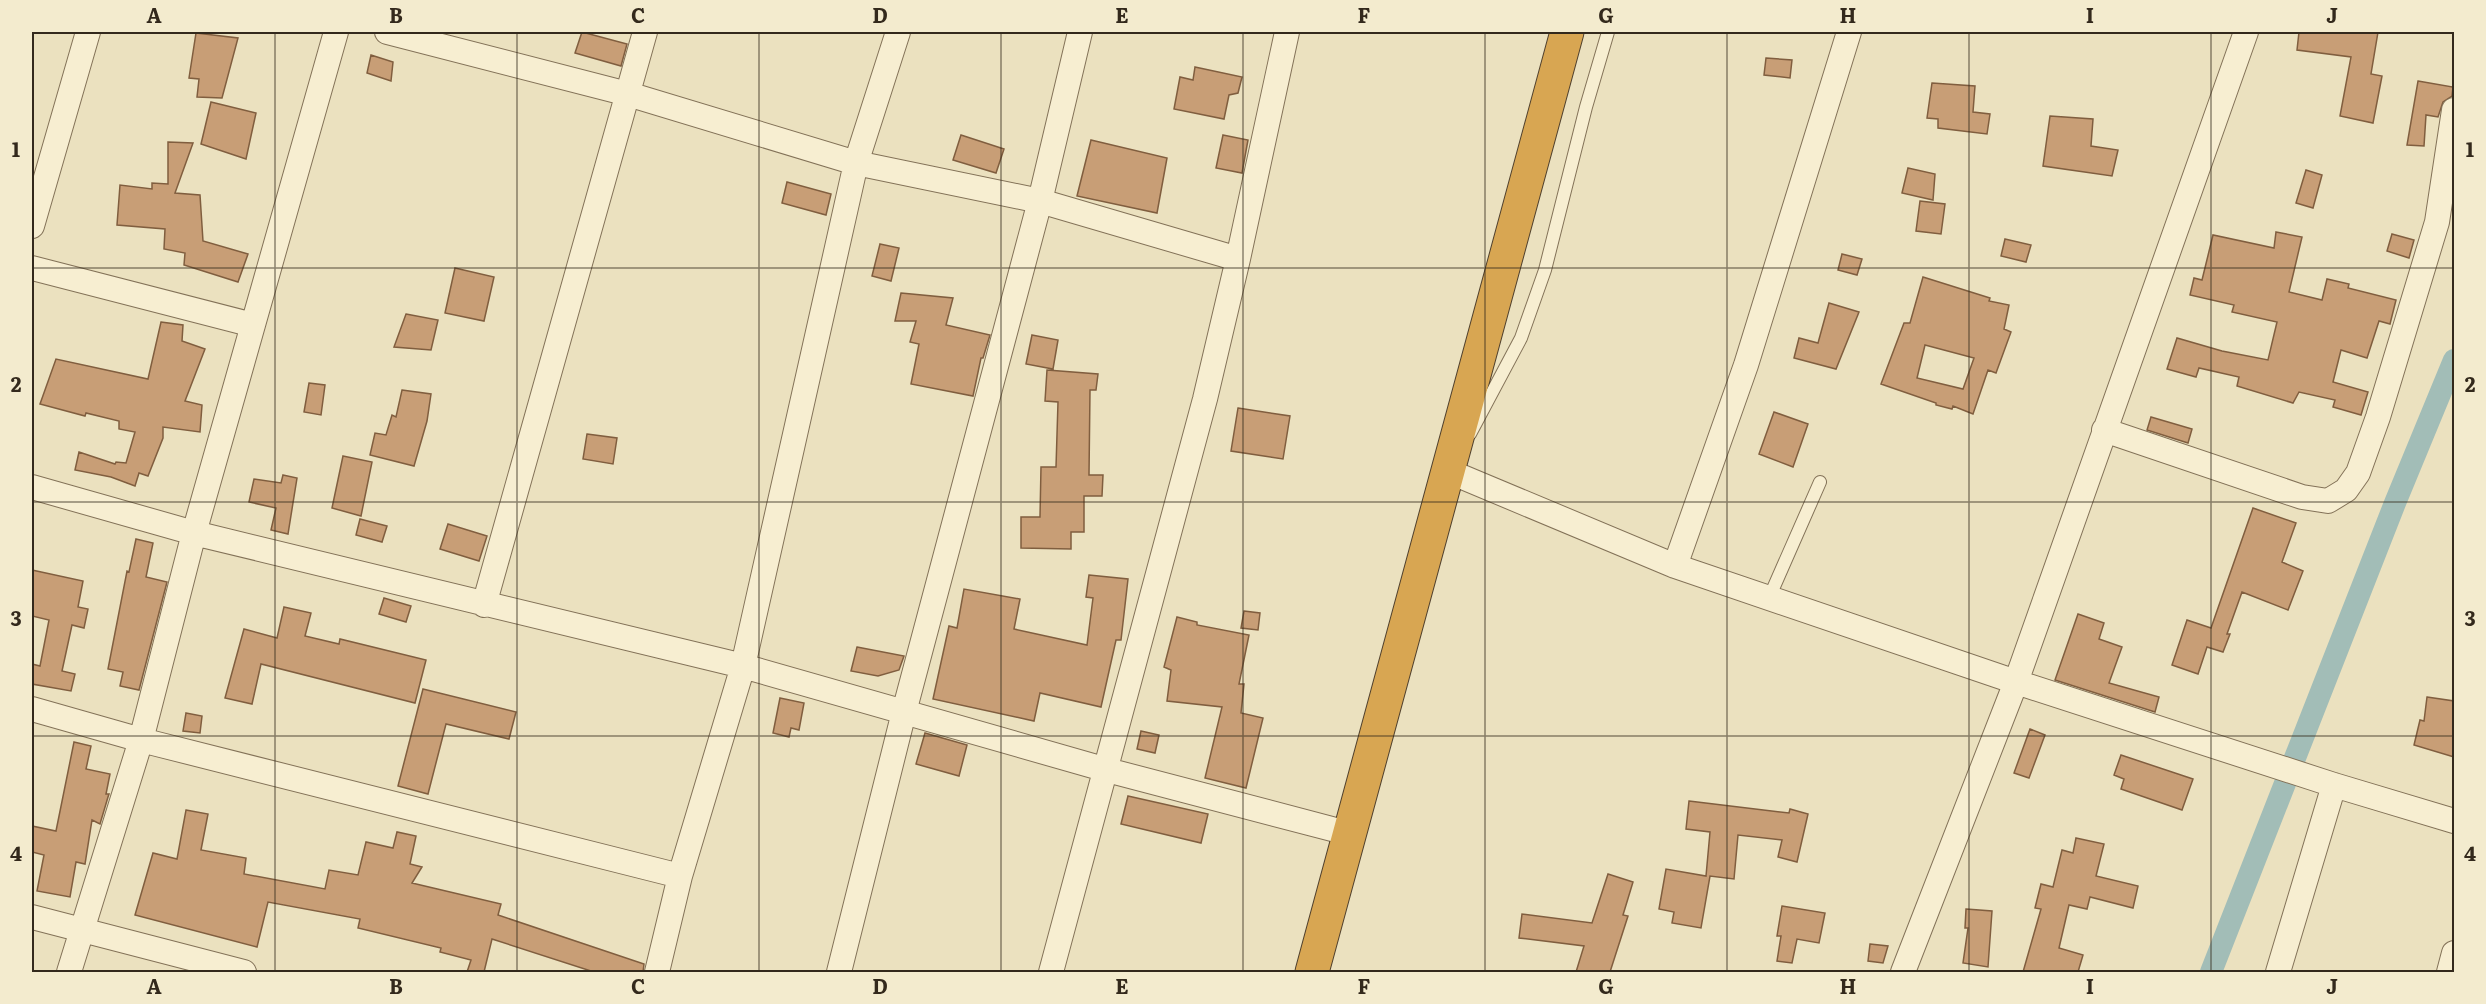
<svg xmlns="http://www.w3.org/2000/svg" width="2486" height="1004" font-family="Literata,serif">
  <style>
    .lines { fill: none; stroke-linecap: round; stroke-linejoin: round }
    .canal { stroke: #a2bdb7; stroke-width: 22 }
    .building { fill: #c89e76; stroke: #805e3f; stroke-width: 1.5; fill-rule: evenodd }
    .lane-casing { stroke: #837258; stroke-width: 14 }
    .street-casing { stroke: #837258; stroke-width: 26 }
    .highway-casing { stroke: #50402d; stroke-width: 35 }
    .lane { stroke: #f7eed1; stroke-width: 12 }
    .street { stroke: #f7eed1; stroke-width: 24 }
    .highway { stroke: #d8a652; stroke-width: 33 }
    .grid { fill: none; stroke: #33291c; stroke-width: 1.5; stroke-opacity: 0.55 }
    .neatline { fill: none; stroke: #33291c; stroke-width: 2 }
    .grid-label { font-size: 20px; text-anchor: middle; font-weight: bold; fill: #33291c }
  </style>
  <rect width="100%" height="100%" fill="#ebe1bf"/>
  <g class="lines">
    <path class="canal" d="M 2211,972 L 2395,503 L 2454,360"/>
  </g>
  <path class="building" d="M 582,32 L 627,44 L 621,66 L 575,53 Z
    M 2299,32 L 2378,32 L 2371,74 L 2382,76 L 2373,123 L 2340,116 L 2351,57 L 2297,50 Z
    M 196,33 L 238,38 L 222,98 L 197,97 L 199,79 L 189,78 Z
    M 371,55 L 393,62 L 391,81 L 367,73 Z
    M 1766,58 L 1792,60 L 1790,78 L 1764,75 Z
    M 1195,67 L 1242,77 L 1238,93 L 1229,95 L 1224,119 L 1174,109 L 1180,77 L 1193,80 Z
    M 2418,81 L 2453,87 L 2452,96 L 2443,102 L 2438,117 L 2426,115 L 2424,146 L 2407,145 Z
    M 1932,83 L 1975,86 L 1973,112 L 1990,114 L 1987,134 L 1938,128 L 1938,119 L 1927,118 Z
    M 211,102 L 256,113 L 246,159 L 201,144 Z
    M 2050,116 L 2093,119 L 2091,146 L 2118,150 L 2112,176 L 2043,166 Z
    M 961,135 L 1004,149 L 996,173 L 953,160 Z
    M 1223,135 L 1248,140 L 1242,173 L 1216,168 Z
    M 1091,140 L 1167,158 L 1157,213 L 1077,196 Z
    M 168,142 L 193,143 L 175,193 L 200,195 L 203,241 L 248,254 L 238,282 L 184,265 L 185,253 L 164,249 L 165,229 L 117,225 L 120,185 L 152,189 L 152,183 L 168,184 Z
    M 1908,168 L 1935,174 L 1933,200 L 1902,193 Z
    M 2306,170 L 2322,175 L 2313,208 L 2296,203 Z
    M 787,182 L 831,194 L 826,215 L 782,203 Z
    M 1920,201 L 1945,204 L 1941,234 L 1916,231 Z
    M 2276,232 L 2302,237 L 2289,292 L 2322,300 L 2327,279 L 2349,284 L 2348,288 L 2396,300 L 2390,324 L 2379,321 L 2367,358 L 2341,350 L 2333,382 L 2368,392 L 2361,415 L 2333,407 L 2335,400 L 2299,392 L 2293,403 L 2237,386 L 2239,377 L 2199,368 L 2196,377 L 2167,369 L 2177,338 L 2222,351 L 2268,360 L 2277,322 L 2232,312 L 2234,305 L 2190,295 L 2194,278 L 2202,280 L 2213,235 L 2274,248 Z
    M 2392,234 L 2414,240 L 2409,258 L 2387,251 Z
    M 2005,239 L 2031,245 L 2026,262 L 2001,256 Z
    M 880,244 L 899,248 L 891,281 L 872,276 Z
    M 1842,254 L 1862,259 L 1857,275 L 1838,270 Z
    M 455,268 L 494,277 L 484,321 L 445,313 Z
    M 1923,277 L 1990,298 L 1989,301 L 2009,305 L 2004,329 L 2011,332 L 1996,373 L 1988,370 L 1973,414 L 1953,406 L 1952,409 L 1936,405 L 1936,403 L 1881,384 L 1904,323 L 1910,323 ZM 1925,345 L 1974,358 L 1963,389 L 1917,378 Z
    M 901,293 L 953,298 L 946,325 L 990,335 L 983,358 L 981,358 L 973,396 L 911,384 L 919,344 L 910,342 L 916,321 L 895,321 Z
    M 1829,303 L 1859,312 L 1836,369 L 1794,358 L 1799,338 L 1818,343 Z
    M 406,314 L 438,320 L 431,350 L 394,347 Z
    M 161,322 L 183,325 L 182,341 L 205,349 L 185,401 L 202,405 L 200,432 L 163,427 L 163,438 L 148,476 L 139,473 L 135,486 L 111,477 L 75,470 L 79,452 L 115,464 L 116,462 L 126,463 L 135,432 L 119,429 L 119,421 L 86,413 L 85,416 L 40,404 L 56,359 L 148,379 Z
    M 1032,335 L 1058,340 L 1053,369 L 1026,364 Z
    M 1047,370 L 1098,374 L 1096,390 L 1090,390 L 1089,475 L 1103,475 L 1102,496 L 1084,496 L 1084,532 L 1071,532 L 1071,549 L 1021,548 L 1021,517 L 1040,517 L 1041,467 L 1056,467 L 1058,402 L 1045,401 Z
    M 309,383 L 325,385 L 321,415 L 304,412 Z
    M 402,390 L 431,394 L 427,421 L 414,466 L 370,455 L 375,433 L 386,435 L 392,415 L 396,417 Z
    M 1238,408 L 1290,416 L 1283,459 L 1231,451 Z
    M 1774,412 L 1808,424 L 1793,467 L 1759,454 Z
    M 2151,417 L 2192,429 L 2188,443 L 2147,430 Z
    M 587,434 L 617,438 L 613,464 L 583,459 Z
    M 343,456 L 372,462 L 361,516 L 332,508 Z
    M 283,475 L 297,478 L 288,534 L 271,530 L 276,508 L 249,502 L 254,479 L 281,483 Z
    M 2253,508 L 2296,523 L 2282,562 L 2303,571 L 2288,610 L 2242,592 L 2227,634 L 2230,634 L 2223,652 L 2207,647 L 2198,674 L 2172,665 L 2187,620 L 2211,628 Z
    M 360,519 L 387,526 L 382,542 L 356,535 Z
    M 448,524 L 487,536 L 479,561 L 440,549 Z
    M 136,539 L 153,543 L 146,577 L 167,582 L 139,690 L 120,686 L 123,672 L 108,669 L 127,571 L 129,572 Z
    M 32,570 L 83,581 L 78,607 L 88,609 L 84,628 L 72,625 L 62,671 L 75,674 L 71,691 L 32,684 L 32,664 L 40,666 L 49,620 L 32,616 Z
    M 1089,575 L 1128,579 L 1121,640 L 1116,640 L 1101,707 L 1040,693 L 1034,721 L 933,699 L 949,626 L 957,628 L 964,589 L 1020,599 L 1014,629 L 1087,645 L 1093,598 L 1086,597 Z
    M 384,598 L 411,606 L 406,622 L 379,614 Z
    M 284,607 L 311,613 L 305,636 L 339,644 L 340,639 L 426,660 L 415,703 L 261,664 L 252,704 L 225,698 L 244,629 L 277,638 Z
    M 1244,611 L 1260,613 L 1258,630 L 1241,628 Z
    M 2078,614 L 2104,623 L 2099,639 L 2122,647 L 2109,683 L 2159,697 L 2155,712 L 2055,680 Z
    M 1177,617 L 1197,622 L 1197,625 L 1249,635 L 1239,684 L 1244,684 L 1241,713 L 1263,718 L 1246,788 L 1205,778 L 1222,707 L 1167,701 L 1171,670 L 1164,667 Z
    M 857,647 L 904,656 L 899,670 L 878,676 L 851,671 Z
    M 423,689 L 516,712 L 509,739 L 446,724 L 428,794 L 398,786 Z
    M 2427,697 L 2454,701 L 2454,757 L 2414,745 L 2420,720 L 2424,721 Z
    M 780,698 L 804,703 L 799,730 L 791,728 L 789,737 L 773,733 Z
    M 186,713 L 202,716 L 200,733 L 183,731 Z
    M 2030,729 L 2045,735 L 2029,778 L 2014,773 Z
    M 1141,731 L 1159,735 L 1155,753 L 1137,749 Z
    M 925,733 L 967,745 L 959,776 L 916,764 Z
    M 74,742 L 91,746 L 86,769 L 110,774 L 106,794 L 109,794 L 108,797 L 100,824 L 92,820 L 85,864 L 76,862 L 70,897 L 37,891 L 44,855 L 32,852 L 32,826 L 56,831 Z
    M 2121,755 L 2193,779 L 2182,810 L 2121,789 L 2124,779 L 2114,775 Z
    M 1128,796 L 1208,814 L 1201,843 L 1121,824 Z
    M 1689,801 L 1789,813 L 1790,809 L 1808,814 L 1797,862 L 1778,857 L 1782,840 L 1738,835 L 1734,879 L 1710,876 L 1701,928 L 1672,923 L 1674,912 L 1659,909 L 1666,869 L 1706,876 L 1710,832 L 1686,829 Z
    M 186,810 L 208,814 L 201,850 L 246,858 L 244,874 L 325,889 L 329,870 L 358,875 L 366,842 L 393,848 L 397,832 L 416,836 L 410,864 L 422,867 L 412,883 L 501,904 L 498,915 L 644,964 L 643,972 L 594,972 L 492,939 L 484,972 L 467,972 L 471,960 L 440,952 L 441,948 L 358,928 L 360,919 L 268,902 L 257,947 L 135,915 L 153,853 L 177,859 Z
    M 2076,838 L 2104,844 L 2096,876 L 2138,886 L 2133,908 L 2090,897 L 2087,909 L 2069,905 L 2059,948 L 2083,955 L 2078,972 L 2023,972 L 2041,909 L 2035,908 L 2041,884 L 2053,887 L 2062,850 L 2073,853 Z
    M 1608,874 L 1633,882 L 1623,915 L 1628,916 L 1610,972 L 1576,972 L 1584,946 L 1519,938 L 1522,914 L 1592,923 Z
    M 1782,906 L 1825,913 L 1819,943 L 1797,939 L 1792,963 L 1777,961 L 1781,936 L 1777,936 Z
    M 1966,909 L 1992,911 L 1988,967 L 1963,963 L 1968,928 L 1965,928 Z
    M 1870,944 L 1888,946 L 1883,963 L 1868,961 Z"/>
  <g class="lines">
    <defs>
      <path id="lane" d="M 1470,434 L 1521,338 L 1545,270 L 1586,107 L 1608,32
        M 1769,598 L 1820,482"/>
      <path id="street" d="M 387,32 L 628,94 L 856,163 L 1040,201 L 1238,259
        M 32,226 L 88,32
        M 32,268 L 253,325
        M 2104,430 L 2302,497 L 2328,501 L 2346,490 L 2358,473 L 2378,417 L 2437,222 L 2454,110
        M 1448,471 L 1675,566 L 2016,682 L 2334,785 L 2454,821
        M 32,487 L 194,533 L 743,666 L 1107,770 L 1351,834
        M 1675,566 L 1746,365 L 1849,32
        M 484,605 L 645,32
        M 32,709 L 141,740 L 680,876
        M 32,917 L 244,972
        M 69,972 L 141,740 L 194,533 L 336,32
        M 657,972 L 680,876 L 743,666 L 856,163 L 898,32
        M 839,972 L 904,712 L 1040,201 L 1080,32
        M 1051,972 L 1205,399 L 1238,259 L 1287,32
        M 1903,972 L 2016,682 L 2246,32
        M 2278,972 L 2334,785
        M 2449,972 L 2454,953"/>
      <path id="highway" d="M 1312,972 L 1567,32"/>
    </defs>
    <use href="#lane" class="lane-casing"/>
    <use href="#street" class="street-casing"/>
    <use href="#highway" class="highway-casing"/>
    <use href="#lane" class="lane"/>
    <use href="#street" class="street"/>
    <use href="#highway" class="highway"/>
  </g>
  <path class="grid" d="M 275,32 L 275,972M 517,32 L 517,972M 759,32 L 759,972M 1001,32 L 1001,972M 1243,32 L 1243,972M 1485,32 L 1485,972M 1727,32 L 1727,972M 1969,32 L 1969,972M 2211,32 L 2211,972M 32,268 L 2454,268M 32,502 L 2454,502M 32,736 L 2454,736"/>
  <rect width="2486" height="1004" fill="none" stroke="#f3ebce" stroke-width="66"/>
  <rect x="33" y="33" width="2420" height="938" class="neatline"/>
  <g class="grid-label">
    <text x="154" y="23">A</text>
    <text x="396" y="23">B</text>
    <text x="638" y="23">C</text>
    <text x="880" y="23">D</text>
    <text x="1122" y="23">E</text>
    <text x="1364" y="23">F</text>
    <text x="1606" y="23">G</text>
    <text x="1848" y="23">H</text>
    <text x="2090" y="23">I</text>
    <text x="2332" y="23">J</text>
    <text x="16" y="157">1</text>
    <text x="2470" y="157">1</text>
    <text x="16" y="392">2</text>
    <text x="2470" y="392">2</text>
    <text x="16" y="626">3</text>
    <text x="2470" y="626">3</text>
    <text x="16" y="861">4</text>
    <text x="2470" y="861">4</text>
    <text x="154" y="994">A</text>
    <text x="396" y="994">B</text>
    <text x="638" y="994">C</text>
    <text x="880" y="994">D</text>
    <text x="1122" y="994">E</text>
    <text x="1364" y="994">F</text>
    <text x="1606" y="994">G</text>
    <text x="1848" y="994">H</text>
    <text x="2090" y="994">I</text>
    <text x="2332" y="994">J</text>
  </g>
</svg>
